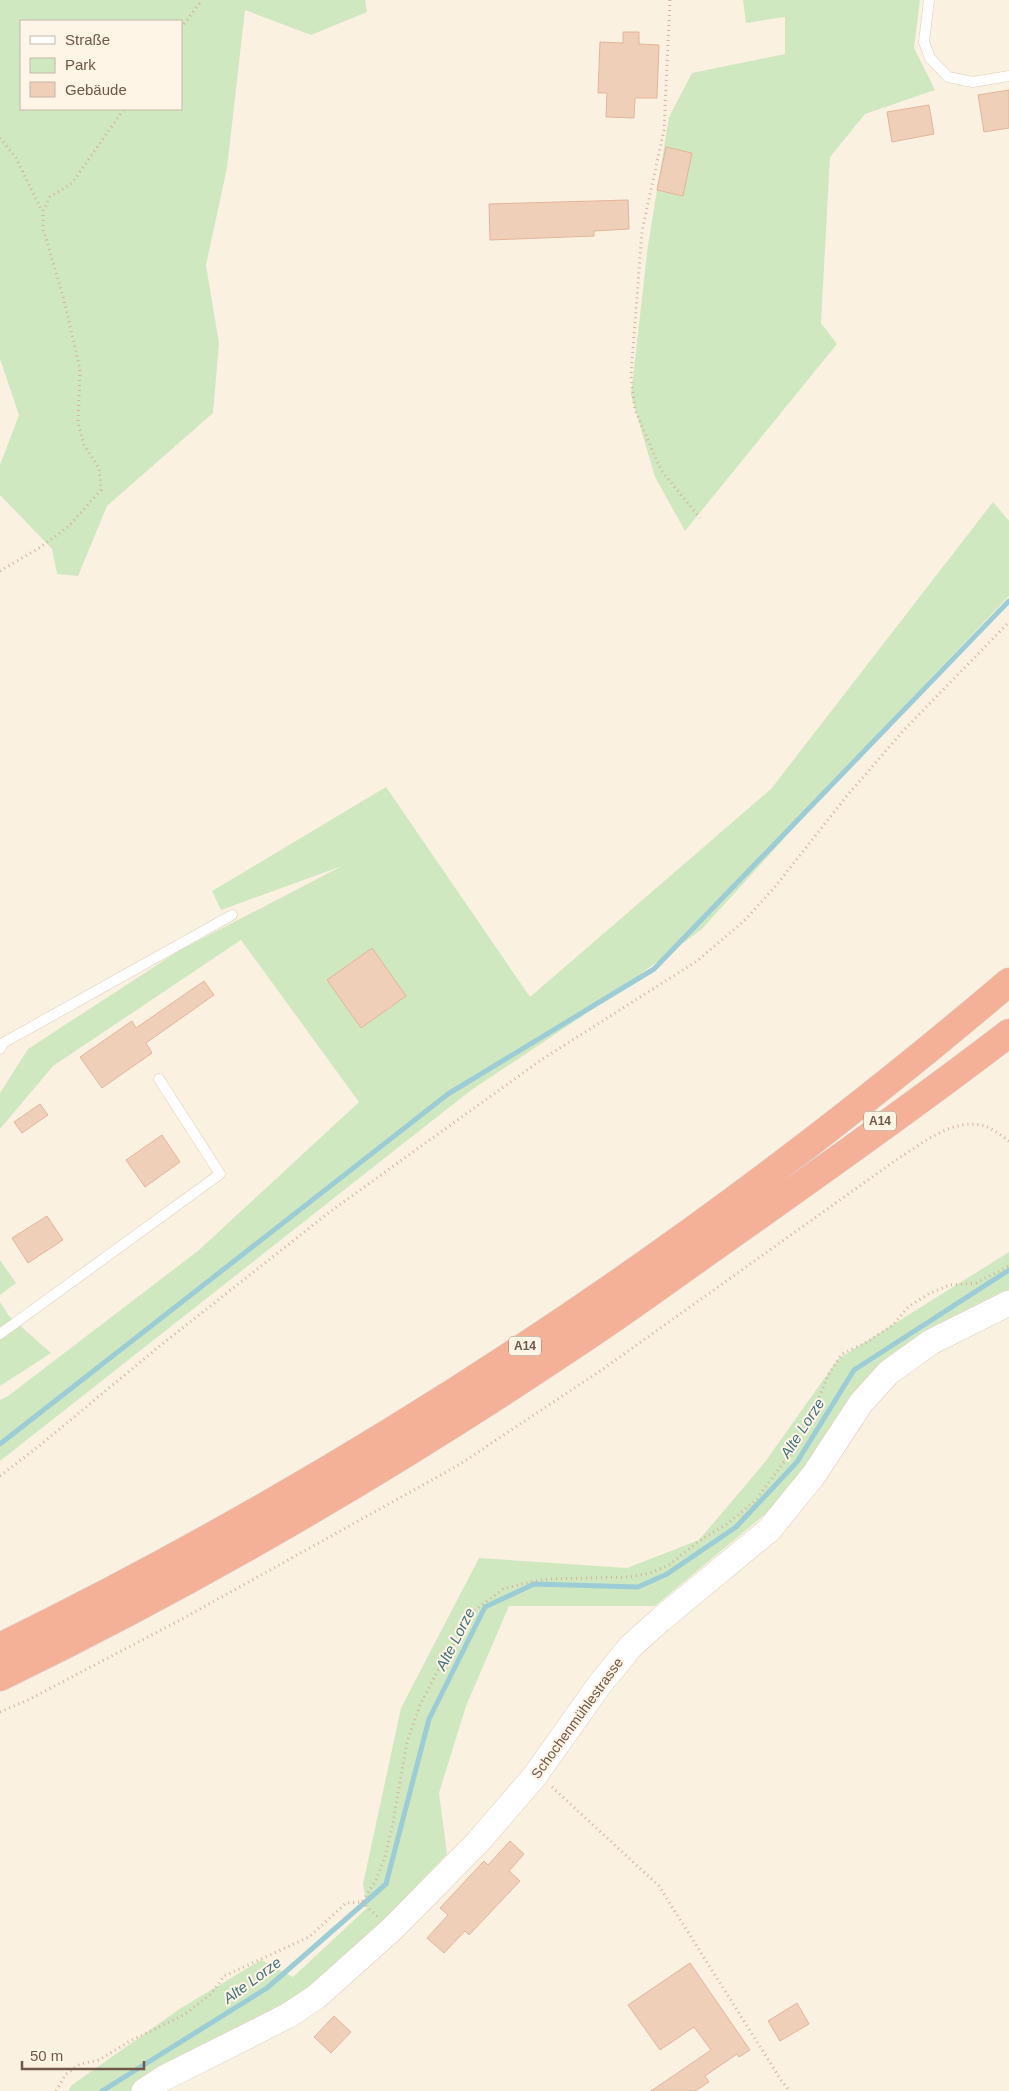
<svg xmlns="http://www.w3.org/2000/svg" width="1009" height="2091" font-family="Helvetica,sans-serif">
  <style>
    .green { fill: #d0e8c0; fill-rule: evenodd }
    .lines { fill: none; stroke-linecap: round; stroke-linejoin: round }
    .stream { stroke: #9cccd5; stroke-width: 5 }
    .building { fill: #f0cfb9; stroke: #e2b599 }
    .service-casing { stroke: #dfcdbd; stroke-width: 11 }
    .tertiary-casing { stroke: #dfcdbd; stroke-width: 26 }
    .motorway-casing { stroke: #dad3cf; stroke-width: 29 }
    .path { stroke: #d4b29c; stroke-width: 3; stroke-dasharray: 1 4; stroke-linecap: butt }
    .service { stroke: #fff; stroke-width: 10 }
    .tertiary { stroke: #fff; stroke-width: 25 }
    .motorway { stroke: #f5b098; stroke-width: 28 }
    .labels { text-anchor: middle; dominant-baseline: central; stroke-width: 4; stroke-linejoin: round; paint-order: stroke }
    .shield { fill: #fff5e6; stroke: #9c8677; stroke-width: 1 }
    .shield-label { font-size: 12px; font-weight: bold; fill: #715748 }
    .street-label { font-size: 14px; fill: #715748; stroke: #fff5e6 }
    .water-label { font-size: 15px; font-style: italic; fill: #40737e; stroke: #fff5e6 }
  </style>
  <rect width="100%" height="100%" fill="#fbf1e0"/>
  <path class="green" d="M 0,0 L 365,0 L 367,12 L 311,35 L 245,10 L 227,168 L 206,265 L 219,343 L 213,413 L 107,506 L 78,576 L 57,574 L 52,549 L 0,495 L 0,465 L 19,415 L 0,359 ZM 21,21 L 181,21 L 181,109 L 21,109 Z
    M 743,0 L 920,0 L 914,48 L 935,90 L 865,114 L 830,157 L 821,323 L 837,344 L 685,531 L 655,477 L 631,395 L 648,245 L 669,117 L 692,73 L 785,54 L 785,17 L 746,23 Z
    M 993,502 L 1009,521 L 1009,596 L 909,701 L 701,930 L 581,1017 L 470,1091 L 0,1461 L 0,1400 L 8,1396 L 199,1250 L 359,1102 L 241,940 L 53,1066 L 0,1129 L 0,1093 L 28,1049 L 180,950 L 342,866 L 221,910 L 212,891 L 386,787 L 530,997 L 771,789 Z
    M 1009,1252 L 1009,1290 L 906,1345 L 806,1480 L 655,1606 L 509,1606 L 466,1706 L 439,1793 L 447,1854 L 333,1973 L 209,2054 L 136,2091 L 68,2091 L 72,2085 L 181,2008 L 261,1960 L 293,1977 L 367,1908 L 363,1884 L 401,1708 L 479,1558 L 627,1568 L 699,1540 L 765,1462 L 838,1359 Z
    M 0,1260 L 16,1283 L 0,1295 Z
    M 0,1302 L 9,1316 L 51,1353 L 0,1386 Z"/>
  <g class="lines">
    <path class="stream" d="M 0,1444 L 448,1094 L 654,969 L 1009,601
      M 102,2091 L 267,1988 L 386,1884 L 429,1719 L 485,1607 L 534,1584 L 638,1587 L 667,1574 L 736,1527 L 797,1462 L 854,1370 L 1009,1270"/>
  </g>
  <path class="building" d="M 623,32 L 639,32 L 639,44 L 659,45 L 657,98 L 635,98 L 634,118 L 606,117 L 607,93 L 598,93 L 600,42 L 623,43 Z
    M 1009,90 L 1009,128 L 984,132 L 978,95 Z
    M 929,105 L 934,134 L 892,142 L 887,112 Z
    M 666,147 L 692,153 L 683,196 L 657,190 Z
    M 628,200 L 629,229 L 594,231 L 594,236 L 490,240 L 489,204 Z
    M 372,948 L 406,996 L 361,1028 L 327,980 Z
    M 204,981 L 214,995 L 146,1043 L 152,1053 L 102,1088 L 80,1057 L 132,1021 L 136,1028 Z
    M 40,1104 L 48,1115 L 22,1133 L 14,1122 Z
    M 162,1135 L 180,1162 L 145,1187 L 126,1160 Z
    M 47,1216 L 63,1240 L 28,1263 L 12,1238 Z
    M 510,1841 L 524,1854 L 509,1871 L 520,1881 L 469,1935 L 465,1931 L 444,1953 L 427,1938 L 448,1915 L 440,1908 L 484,1861 L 488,1865 Z
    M 690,1963 L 750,2050 L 739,2057 L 737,2054 L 705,2076 L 709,2082 L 695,2091 L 651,2091 L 711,2050 L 694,2027 L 660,2050 L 628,2005 Z
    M 797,2003 L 809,2024 L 780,2041 L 768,2021 Z
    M 334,2016 L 351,2032 L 331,2053 L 314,2037 Z"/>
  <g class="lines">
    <defs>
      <path id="service" d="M 929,0 L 924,42 L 930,58 L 948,77 L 973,82 L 1009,76
        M 0,1049 L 3,1043 L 232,915
        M 0,1334 L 220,1174 L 159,1079"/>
      <path id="tertiary" d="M 144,2091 L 164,2078 L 289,2015 L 316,1997 L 391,1930 L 477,1843 L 534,1777 L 600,1684 L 631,1646 L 660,1620 L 769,1530 L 813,1476 L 861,1403 L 888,1373 L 931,1342 L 1009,1303"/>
      <path id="motorway" d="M 0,1647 C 363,1469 701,1244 1009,982
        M 0,1677 C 202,1579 397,1464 583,1339 C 640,1301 695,1260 751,1221 C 838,1159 925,1098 1009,1033"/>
    </defs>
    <use href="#service" class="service-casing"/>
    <use href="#tertiary" class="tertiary-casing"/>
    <use href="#motorway" class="motorway-casing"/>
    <path class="path" d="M 670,0 L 664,130 L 642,231 L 631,376 L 635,410 L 661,470 L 700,518
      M 181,28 L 202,0
      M 0,138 L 16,158 L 42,211
      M 0,571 L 39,548 L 68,527 L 101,490 L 99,468 L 84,445 L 78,423 L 80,369 L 64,300 L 43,228 L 43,211 L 50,197 L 72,183 L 124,109
      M 0,1476 L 39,1446 L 161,1345 L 331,1211 L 541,1060 L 697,961 L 744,921 L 774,888 L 846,797 L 903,731 L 1009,622
      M 0,1712 L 28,1700 L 182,1619 L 457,1466 L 603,1369 L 896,1160 C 922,1144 952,1117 985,1126 C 993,1129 1002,1136 1009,1141
      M 552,1787 L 659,1886 L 781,2080 L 790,2091
      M 362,1902 L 378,1917
      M 56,2091 L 66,2074 L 80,2064 L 99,2060 L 130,2041 L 184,2015 L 211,1994 L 224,1976 L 309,1937 L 346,1903 L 362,1902 L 376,1880 L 385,1857 L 393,1823 L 407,1742 L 420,1705 L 437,1672 L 475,1610 L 503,1589 L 525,1583 L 549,1579 L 630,1577 L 650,1573 L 669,1565 L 699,1541 L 727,1524 L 755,1501 L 793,1450 L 815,1408 L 828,1375 L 842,1354 L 867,1342 L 893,1325 L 908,1307 L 930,1293 L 950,1285 L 976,1283 L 1009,1266"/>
    <use href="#service" class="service"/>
    <use href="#tertiary" class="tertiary"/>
    <use href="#motorway" class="motorway"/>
  </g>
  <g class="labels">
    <g class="shield">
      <rect x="864" y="1111.5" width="32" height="19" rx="4"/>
      <rect x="509" y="1336.5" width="32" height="19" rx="4"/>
    </g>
    <g class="shield-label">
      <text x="880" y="1121">A14</text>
      <text x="525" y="1346">A14</text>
    </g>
    <g class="street-label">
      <text transform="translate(577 1718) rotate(-54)">Schochenmühlestrasse</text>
    </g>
    <g class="water-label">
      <text transform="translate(802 1428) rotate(-57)">Alte Lorze</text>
      <text transform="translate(455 1639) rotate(-63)">Alte Lorze</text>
      <text transform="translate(252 1980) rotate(-36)">Alte Lorze</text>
    </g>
  </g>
  <rect x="20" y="20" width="162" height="90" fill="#fff5e6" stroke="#c6b6a7"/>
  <rect x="30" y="36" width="25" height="8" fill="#ffffff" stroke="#c6b6a7"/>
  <text x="65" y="45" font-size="15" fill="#715748">Straße</text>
  <rect x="30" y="58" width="25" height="15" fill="#d0e8c0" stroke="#c6b6a7"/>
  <text x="65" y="70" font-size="15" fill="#715748">Park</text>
  <rect x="30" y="82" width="25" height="15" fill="#f0cfb9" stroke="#c6b6a7"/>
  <text x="65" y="95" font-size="15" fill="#715748">Gebäude</text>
  <path d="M22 2061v8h122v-8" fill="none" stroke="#715748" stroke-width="2.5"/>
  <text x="30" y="2061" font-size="15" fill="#715748" stroke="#fff5e6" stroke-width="4" paint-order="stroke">50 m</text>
</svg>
